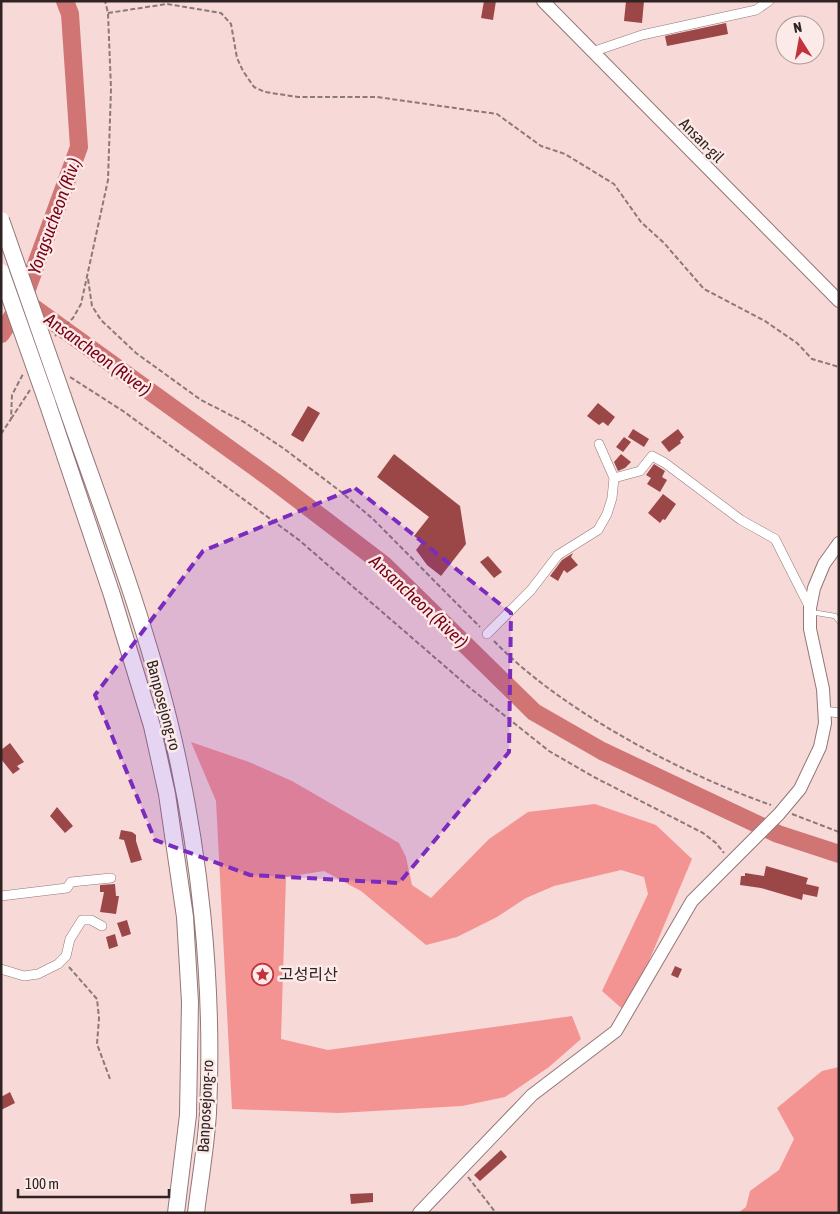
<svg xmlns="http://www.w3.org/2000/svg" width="840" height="1214" font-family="'Asap Condensed','Noto Sans KR',sans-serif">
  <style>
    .forest { fill: #f39492 }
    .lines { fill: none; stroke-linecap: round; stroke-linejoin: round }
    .river { stroke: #d07573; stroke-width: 18 }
    .building { fill: #9c4747 }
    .lane-casing { stroke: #927776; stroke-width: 5.5 }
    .street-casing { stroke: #927776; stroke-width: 10 }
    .secondary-casing { stroke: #927776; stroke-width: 14 }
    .highway-casing { stroke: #927776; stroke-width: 18 }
    .path { stroke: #8d7978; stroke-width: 2; stroke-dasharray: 5 2.5; stroke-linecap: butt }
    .lane { stroke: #fff; stroke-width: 4.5 }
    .street { stroke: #fff; stroke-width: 9 }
    .secondary { stroke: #fff; stroke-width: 12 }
    .highway { stroke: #fff; stroke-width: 16 }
    .highway-bridge-casing { stroke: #927776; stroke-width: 18; stroke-linecap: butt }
    .highway-bridge { stroke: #fff; stroke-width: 16 }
    .marked { fill: #7b2cbf; fill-opacity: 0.2; stroke: #7b2cbf; stroke-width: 4; stroke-dasharray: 10 6; stroke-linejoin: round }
    .labels { text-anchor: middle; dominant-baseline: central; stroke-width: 5; stroke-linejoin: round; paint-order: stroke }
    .street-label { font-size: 16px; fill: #2f2423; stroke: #fceae9 }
    .poi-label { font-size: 16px; fill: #2f2423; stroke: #fceae9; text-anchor: start }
    .water-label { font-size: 18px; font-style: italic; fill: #780116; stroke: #fceae9 }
  </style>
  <rect width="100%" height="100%" fill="#f7d9d8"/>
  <path class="forest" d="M 191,742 L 249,762 L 292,781 L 399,843 L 406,857 L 412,885 L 431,898 L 489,839 L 528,812 L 595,804 L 656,825 L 692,859 L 627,1013 L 602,991 L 648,894 L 644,877 L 621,870 L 554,886 L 526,898 L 497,917 L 457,937 L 426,945 L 361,891 L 324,871 L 286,877 L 281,1039 L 328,1050 L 572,1016 L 581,1039 L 549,1067 L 505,1097 L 462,1106 L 339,1113 L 232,1109 L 216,801 Z
    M 839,1067 L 839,1213 L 738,1213 L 746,1207 L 750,1191 L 779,1170 L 794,1139 L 777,1108 L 822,1071 Z"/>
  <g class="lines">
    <path class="river" d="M 23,300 L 274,481 L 384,565 L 534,712 L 602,751 L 778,834 L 839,854
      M 1,334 L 23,300 L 79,147 L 70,14 L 65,1"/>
  </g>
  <path class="building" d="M 484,1 L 496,1 L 493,20 L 481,18 Z
    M 626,1 L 644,1 L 642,23 L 624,21 Z
    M 726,23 L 728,34 L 667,46 L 665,36 Z
    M 598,403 L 615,417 L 608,426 L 603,422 L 599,425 L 587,416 Z
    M 308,406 L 320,413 L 303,442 L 291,435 Z
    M 633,429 L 649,439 L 644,447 L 628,437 Z
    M 678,429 L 684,437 L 680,441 L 681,443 L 669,452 L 661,442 Z
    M 624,437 L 631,442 L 623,452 L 616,447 Z
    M 394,454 L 460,506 L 466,544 L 441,576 L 427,565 L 416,550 L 422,542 L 414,536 L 429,517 L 377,477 Z
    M 621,454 L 631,462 L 625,468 L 618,471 L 614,462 Z
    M 654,464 L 665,471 L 662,477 L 667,480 L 660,492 L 647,484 L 651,478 L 646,475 Z
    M 663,494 L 676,504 L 665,520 L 663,519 L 660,523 L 648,513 Z
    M 573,553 L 571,557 L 578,565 L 567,573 L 564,570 L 558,581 L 550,576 L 562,560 Z
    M 488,556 L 502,572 L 494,578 L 480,562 Z
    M 10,743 L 24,762 L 17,766 L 20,769 L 13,774 L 1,759 L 1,750 Z
    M 57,807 L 73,826 L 65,833 L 50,816 Z
    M 121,830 L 132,832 L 136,835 L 136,841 L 142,860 L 131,863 L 124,840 L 119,839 Z
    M 766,866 L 808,878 L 806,884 L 819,887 L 817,897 L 803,894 L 802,900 L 761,888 L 740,885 L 741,876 L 745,876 L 745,873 L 764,876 Z
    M 115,884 L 116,896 L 119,896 L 116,914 L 100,912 L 104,892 L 100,892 L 100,885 Z
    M 127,920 L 131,934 L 122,937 L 117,923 Z
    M 115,934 L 118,946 L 109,949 L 106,937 Z
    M 675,966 L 682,969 L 678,978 L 671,975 Z
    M 10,1092 L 15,1103 L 1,1110 L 1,1097 Z
    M 501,1150 L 507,1157 L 480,1181 L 474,1175 Z
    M 373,1193 L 373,1202 L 351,1204 L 350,1194 Z"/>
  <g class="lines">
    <defs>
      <path id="lane" d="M 811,612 L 835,616 L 839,621"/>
      <path id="street" d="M 592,52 L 642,35 L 756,10 L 769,1
        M 599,444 L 614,478
        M 487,634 L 531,590 L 558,555 L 598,530 L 607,514 L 612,498 L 614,478 L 640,471 L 652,456 L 665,463 L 741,520 L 775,539 L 810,608
        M 824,711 L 839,713
        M 1,896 L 67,888 L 71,882 L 111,878
        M 1,969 L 24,976 L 38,974 L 58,964 L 66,956 L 70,939 L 82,920 L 91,920 L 102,926"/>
      <path id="secondary" d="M 543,1 L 839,301
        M 419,1213 L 532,1095 L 616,1031 L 692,901 L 779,814 L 800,789 L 820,747 L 825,723 L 823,689 L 810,629 L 810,608 L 814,588 L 824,564 L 839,543"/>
      <path id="highway" d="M 63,397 C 100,504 142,611 169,721 C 200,847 214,983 208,1113 C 206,1146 200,1180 196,1213
        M 47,402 L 112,595 L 152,726 L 167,794 L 185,917 L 190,1002 L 188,1115 L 176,1213"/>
    </defs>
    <use href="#lane" class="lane-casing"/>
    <use href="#street" class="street-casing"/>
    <use href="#secondary" class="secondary-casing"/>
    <use href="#highway" class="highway-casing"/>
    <path class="path" d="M 108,13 L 167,4 L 221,13 L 231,24 L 237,58 L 243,71 L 254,87 L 265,92 L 298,97 L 377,97 L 497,114 L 541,146 L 565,154 L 614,184 L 641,222 L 664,243 L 704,289 L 765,321 L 797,343 L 812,359 L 839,367
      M 88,279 L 92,306 L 101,320 L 136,353 L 201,400 L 244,422 L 283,448 L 340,491 L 373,519 L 480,627
      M 55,336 L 73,318 L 81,304 L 108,180 L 111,89 L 108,13 L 105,1
      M 70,377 L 123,411 L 299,540 L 470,688 L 549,751 L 594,777 L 703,833 L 716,843 L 724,853
      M 11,419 L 30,390
      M 1,434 L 11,419 L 12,395 L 23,374
      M 494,641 C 560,710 682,774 771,805
      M 792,814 L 839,832
      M 69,967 L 97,999 L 99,1018 L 97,1044 L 110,1079
      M 468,1177 L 496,1213"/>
    <use href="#lane" class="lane"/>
    <use href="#street" class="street"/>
    <use href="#secondary" class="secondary"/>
    <use href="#highway" class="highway"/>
    <defs>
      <path id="highway-bridge" d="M 1,220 L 63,397
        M 1,272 L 47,402"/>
    </defs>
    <use href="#highway-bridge" class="highway-bridge-casing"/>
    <use href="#highway-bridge" class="highway-bridge"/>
  </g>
  <path class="marked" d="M 355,488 L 511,613 L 509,752 L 399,883 L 250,875 L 155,840 L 95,695 L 203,551 Z"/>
  <defs>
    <symbol id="sight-ring" viewBox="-11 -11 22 22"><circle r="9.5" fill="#fceae9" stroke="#c2323c" stroke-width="1.5"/><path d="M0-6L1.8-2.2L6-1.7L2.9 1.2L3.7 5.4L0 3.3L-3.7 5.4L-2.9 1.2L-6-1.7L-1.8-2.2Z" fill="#c2323c"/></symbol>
  </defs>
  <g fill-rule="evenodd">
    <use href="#sight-ring" x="250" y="962" width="25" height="25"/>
  </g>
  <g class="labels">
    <g class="street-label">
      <text transform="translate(702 140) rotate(45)">Ansan-gil</text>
      <text transform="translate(164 705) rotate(75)">Banposejong-ro</text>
      <text transform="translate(205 1106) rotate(-87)">Banposejong-ro</text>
    </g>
    <g class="poi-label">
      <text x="279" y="974">고성리산</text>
    </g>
    <g class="water-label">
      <text transform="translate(54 216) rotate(-70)">Yongsucheon (Riv.)</text>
      <text transform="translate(98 354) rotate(36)">Ansancheon (River)</text>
      <text transform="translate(419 601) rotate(43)">Ansancheon (River)</text>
    </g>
  </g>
  <rect width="840" height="1214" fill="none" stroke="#2f2423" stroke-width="5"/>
  <g transform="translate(800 40) rotate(349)"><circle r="24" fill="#fceae9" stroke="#aa9b9a"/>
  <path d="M0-4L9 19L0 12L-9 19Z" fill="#c2323c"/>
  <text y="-8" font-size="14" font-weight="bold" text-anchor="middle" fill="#2f2423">N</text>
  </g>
  <path d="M18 1189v8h151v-8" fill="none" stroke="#2f2423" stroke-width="2.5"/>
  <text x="25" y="1189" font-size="15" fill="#2f2423" stroke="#fceae9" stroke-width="4" paint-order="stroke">100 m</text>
</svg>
